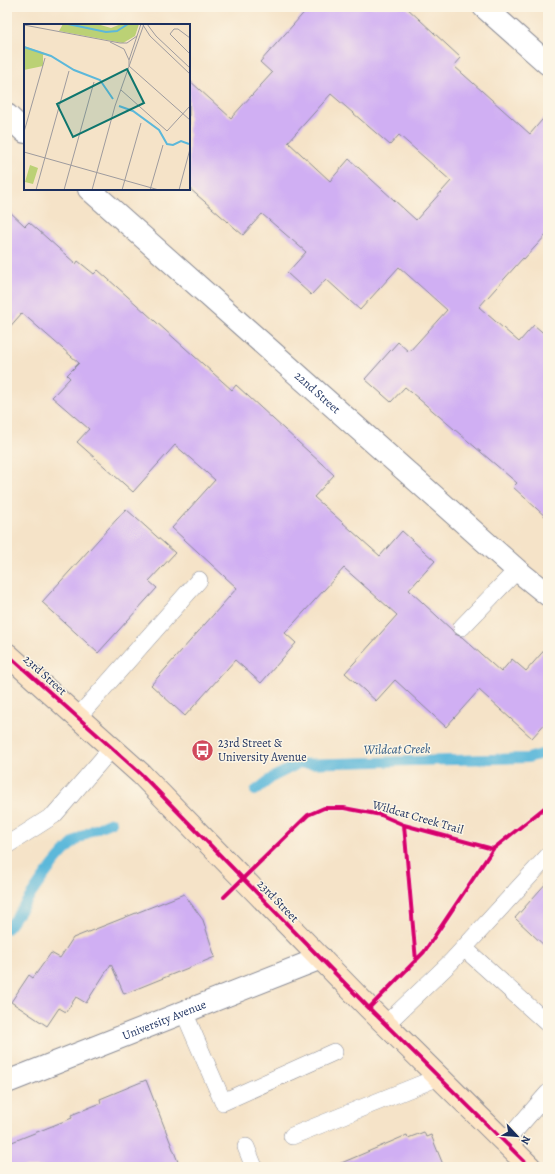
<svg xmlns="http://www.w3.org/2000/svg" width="555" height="1174" font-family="Alegreya,serif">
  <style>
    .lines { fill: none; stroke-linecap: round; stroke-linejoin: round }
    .stream { stroke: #5cb8da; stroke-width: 10 }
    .building { fill: #d0aff3; fill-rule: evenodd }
    .service-casing { stroke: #888993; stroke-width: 18 }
    .minor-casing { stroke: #888993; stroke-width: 24 }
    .secondary-casing { stroke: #888993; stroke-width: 24 }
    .service { stroke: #fff; stroke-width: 17 }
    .minor { stroke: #fff; stroke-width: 22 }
    .secondary { stroke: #fde5c5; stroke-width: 22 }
    .cycleway-casing { stroke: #fcf5e5; stroke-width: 6 }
    .cycleway { stroke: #d6006c; stroke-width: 4 }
    .labels { text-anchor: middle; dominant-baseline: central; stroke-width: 3; stroke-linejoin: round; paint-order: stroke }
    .street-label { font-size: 12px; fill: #1b2f5e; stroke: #fcf5e5 }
    .poi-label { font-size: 12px; fill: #1b2f5e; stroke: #fcf5e5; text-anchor: start }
    .water-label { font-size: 13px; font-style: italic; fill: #2e5883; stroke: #fcf5e5 }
    .inset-river { fill: none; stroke: #5cb8da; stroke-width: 2 }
    .inset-road { fill: none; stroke: #9e9b9e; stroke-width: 1 }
    .view { fill: #0f766e; fill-opacity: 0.15; stroke: #0f766e; stroke-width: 2 }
    .inset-edge { fill: none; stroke: #1b2f5e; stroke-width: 2 }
  </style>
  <rect width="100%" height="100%" fill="#fcf5e5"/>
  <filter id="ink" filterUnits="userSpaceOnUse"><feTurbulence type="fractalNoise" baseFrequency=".025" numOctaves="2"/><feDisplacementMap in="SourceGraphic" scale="8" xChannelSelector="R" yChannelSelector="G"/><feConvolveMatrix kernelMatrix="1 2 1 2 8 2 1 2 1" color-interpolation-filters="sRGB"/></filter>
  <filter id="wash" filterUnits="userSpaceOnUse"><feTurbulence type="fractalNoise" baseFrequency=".012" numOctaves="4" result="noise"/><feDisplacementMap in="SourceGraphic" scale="16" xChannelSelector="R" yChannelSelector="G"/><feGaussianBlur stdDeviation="0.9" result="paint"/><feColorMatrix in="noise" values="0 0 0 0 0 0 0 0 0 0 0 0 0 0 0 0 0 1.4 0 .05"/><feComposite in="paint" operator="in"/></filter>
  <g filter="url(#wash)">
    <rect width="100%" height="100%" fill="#f5e3c8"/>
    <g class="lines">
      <path class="stream" d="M 255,791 L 273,777 L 298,764 L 528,758 L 548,752
        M 7,929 C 28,902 45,870 70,846 C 82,834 97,828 112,822"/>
    </g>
    <g id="blocks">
      <path class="building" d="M 309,7 L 406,7 L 461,58 L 454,66 L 530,134 L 548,113 L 548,233 L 524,259 L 523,258 L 479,307 L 519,342 L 534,325 L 548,337 L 548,519 L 513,487 L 517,483 L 405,387 L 391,402 L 365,379 L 398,342 L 409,352 L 447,310 L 399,267 L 360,310 L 326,279 L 311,295 L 287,273 L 306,252 L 262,214 L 243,235 L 189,188 L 189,80 L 231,118 L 272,73 L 260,62 ZM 331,94 L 390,145 L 399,135 L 451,181 L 416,220 L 349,159 L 330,181 L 288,142 Z
        M 7,209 L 25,226 L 29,222 L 76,264 L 78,261 L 94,274 L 98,270 L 232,390 L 236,385 L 334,475 L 314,497 L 380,556 L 402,531 L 435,561 L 409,590 L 452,630 L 455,634 L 462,637 L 501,672 L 512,659 L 526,671 L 548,646 L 548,720 L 532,738 L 479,690 L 446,727 L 395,680 L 376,701 L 345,673 L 397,615 L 344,568 L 285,633 L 296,643 L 261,683 L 235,660 L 185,716 L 151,685 L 237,588 L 172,528 L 215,480 L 175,445 L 133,492 L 77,442 L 89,429 L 52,397 L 70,378 L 67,375 L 79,363 L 22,313 L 7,330 Z
        M 126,509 L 175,553 L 149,581 L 157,588 L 98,653 L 42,602 Z
        M 548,881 L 548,949 L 515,918 Z
        M 184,894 L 203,920 L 215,957 L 124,994 L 111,964 L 86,1003 L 76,997 L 66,1012 L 59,1008 L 47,1026 L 11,1002 L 29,975 L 33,978 L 51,953 L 60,958 L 73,938 Z
        M 146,1080 L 180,1167 L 7,1167 L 7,1144 L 72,1118 L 71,1115 L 101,1103 L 100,1099 Z
        M 424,1132 L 426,1137 L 431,1135 L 444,1167 L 332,1167 L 407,1135 L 408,1138 Z"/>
    </g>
  </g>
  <g filter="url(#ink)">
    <use href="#blocks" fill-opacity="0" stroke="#888993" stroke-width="1"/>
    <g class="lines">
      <defs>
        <path id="service" d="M 462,627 L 517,570
          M 78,717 L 199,580
          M 7,845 L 54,815 L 112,748
          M 464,948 L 548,1024
          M 184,1012 L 223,1102 L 334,1052
          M 386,1024 L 451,962 L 548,856
          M 292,1136 L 439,1077
          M 505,1142 L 548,1093
          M 246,1147 L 254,1167"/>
        <g id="minor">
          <path d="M 484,7 L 548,64"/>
          <path d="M 7,115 L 25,132"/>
          <path id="s1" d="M 89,189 L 517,570 L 548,595"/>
          <path id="s2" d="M 7,1082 L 321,958"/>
        </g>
        <path id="secondary" d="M 7,654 L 141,774 L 369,1008 L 530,1167"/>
      </defs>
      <use href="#service" class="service-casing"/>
      <use href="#minor" class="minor-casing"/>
      <use href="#secondary" class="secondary-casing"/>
      <use href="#service" class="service"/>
      <use href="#minor" class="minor"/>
      <use href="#secondary" class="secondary"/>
      <defs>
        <path id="cycleway" d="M 7,654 L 141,774 L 369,1008 L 530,1167
          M 404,825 L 416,961
          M 224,897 L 308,815 L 324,808 L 344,808 L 381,815 L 404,825 L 493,849 L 548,805
          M 369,1008 L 424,952 L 493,849"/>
      </defs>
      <use href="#cycleway" class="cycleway-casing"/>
      <use href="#cycleway" class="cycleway"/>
    </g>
  </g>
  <defs>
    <symbol id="bus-disc" viewBox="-11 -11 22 22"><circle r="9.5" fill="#d1495b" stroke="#fcf5e5"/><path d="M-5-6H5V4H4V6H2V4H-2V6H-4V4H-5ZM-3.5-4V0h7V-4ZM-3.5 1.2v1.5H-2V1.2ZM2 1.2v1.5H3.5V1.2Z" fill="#fff"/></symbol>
  </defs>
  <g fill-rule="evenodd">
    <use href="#bus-disc" x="190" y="738" width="25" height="25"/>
  </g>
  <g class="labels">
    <g class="street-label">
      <text stroke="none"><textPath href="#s1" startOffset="306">22nd Street</textPath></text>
      <text transform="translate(45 675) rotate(42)">23rd Street</text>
      <text transform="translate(418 817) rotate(16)">Wildcat Creek Trail</text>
      <text transform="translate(278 901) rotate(46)">23rd Street</text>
      <text stroke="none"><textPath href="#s2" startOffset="169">University Avenue</textPath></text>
    </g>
    <g class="poi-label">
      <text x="218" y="743">23rd Street &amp;<tspan x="218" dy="14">University Avenue</tspan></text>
    </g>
    <g class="water-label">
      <text transform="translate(397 749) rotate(-1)">Wildcat Creek</text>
    </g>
  </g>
  <g transform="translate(24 24)">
    <rect width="166" height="166" fill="#f5e3c8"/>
    <path d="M 39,0 L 73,0 L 87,4 L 97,0 L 115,0 L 111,12 L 99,19 L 35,7 ZM 0,22 L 23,30 L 19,31 L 19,42 L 0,46 ZM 6,141 L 14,144 L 9,160 L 1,158 Z" fill="#bbd175"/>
    <path class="inset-river" d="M 44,0 L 82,8 L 93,7 L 104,0M 0,23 L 27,32 L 50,46 L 76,56 L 89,75M 95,82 L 109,87 L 135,106 L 143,120 L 149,121 L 157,117 L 165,120"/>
    <path class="inset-road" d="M 123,0 L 132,12 L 166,44M 0,1 L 96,19 L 103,19 L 113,12M 119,1 L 126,12 L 166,50M 166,14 L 154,5 L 150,5 L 146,10 L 166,30M 86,18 L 100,25 L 105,36M 105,42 L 166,96M 105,42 L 105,36 L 117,0M 97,66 L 143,107 L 166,82M 0,108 L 21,34M 0,128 L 135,166M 12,166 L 45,47M 40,166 L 70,58M 68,166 L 91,82 L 120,0M 98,166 L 117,99M 126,166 L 139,121M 155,166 L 166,125"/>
    <path class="view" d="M 103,45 L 120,79 L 49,113 L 33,80 Z"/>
    <rect width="166" height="166" class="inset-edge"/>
  </g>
  <rect width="555" height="1174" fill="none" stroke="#fcf5e5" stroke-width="24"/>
  <g transform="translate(517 1136) rotate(116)" stroke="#fcf5e5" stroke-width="3" paint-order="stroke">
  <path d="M0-3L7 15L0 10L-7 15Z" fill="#1b2f5e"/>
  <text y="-6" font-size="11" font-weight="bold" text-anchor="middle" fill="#1b2f5e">N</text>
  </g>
</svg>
